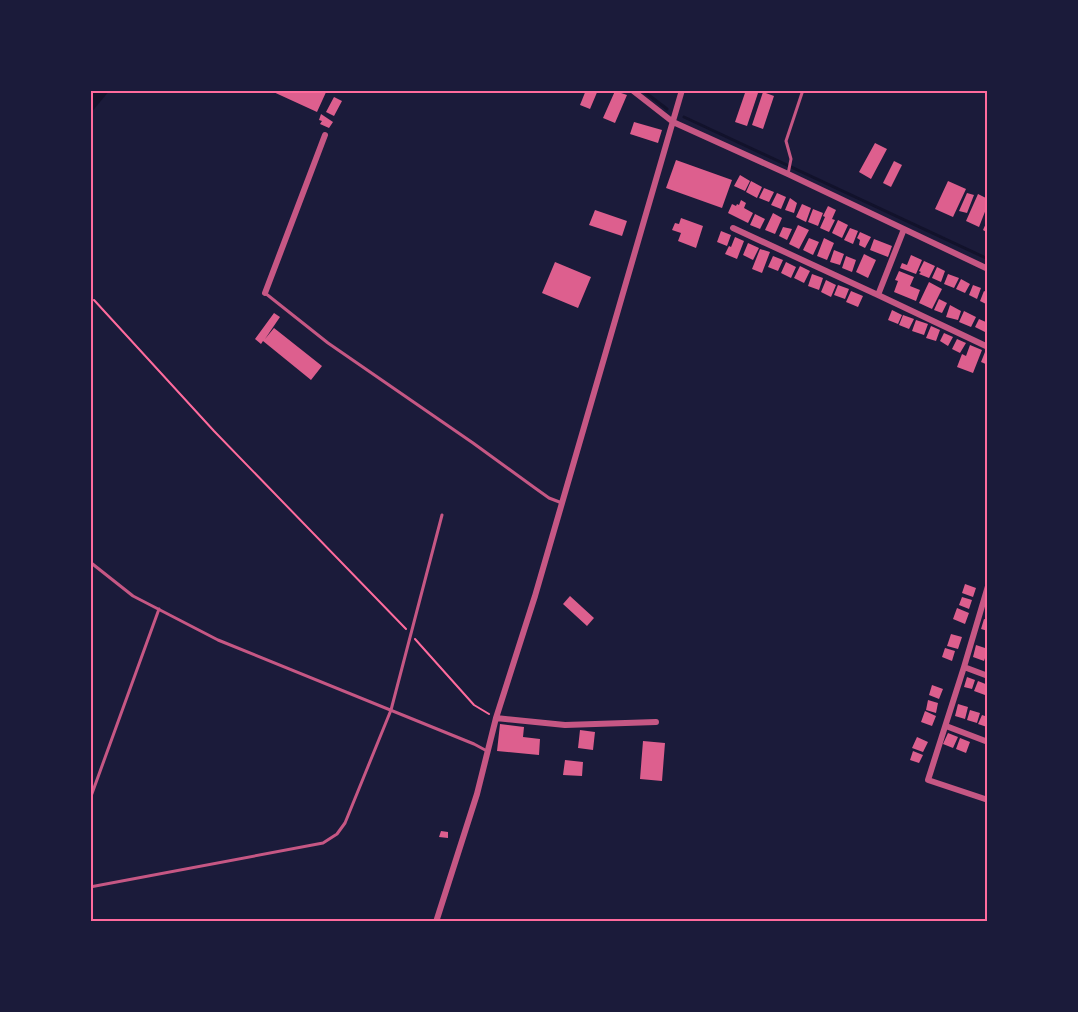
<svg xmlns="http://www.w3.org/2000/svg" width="1078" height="1012" font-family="'Public Sans',sans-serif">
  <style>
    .water { fill: #12122b }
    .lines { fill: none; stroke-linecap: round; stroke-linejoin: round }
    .stream { stroke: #12122b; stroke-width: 3 }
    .building { fill: #dd5f8e }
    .path { stroke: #ff6b9d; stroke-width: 2 }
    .service { stroke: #c65784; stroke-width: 3 }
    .minor { stroke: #c65784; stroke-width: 6 }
    .neatline { fill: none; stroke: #ff6b9d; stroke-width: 2 }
  </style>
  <rect width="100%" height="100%" fill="#1b1b3a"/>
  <path class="water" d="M 90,90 L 110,90 L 90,114 Z"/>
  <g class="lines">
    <path class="stream" d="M 642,90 L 667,109
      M 684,117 L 988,259"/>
  </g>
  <path class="building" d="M 269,90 L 327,90 L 317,112 Z
    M 586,90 L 598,90 L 590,109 L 580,105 Z
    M 746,90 L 758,93 L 747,126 L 735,122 Z
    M 615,91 L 627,95 L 615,123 L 603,118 Z
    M 763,92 L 774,96 L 763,129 L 752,125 Z
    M 334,97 L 342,101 L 334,116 L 326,112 Z
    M 321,114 L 333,122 L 329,128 L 320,124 L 322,121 L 319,120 Z
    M 634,122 L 662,130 L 658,143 L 630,134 Z
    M 875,143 L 887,149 L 871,179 L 859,172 Z
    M 676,160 L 732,180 L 722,208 L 666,188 Z
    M 894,161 L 902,165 L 891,187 L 883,183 Z
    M 740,175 L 750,181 L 745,191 L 734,186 Z
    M 751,181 L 762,187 L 757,198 L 746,192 Z
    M 948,181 L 966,189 L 953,217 L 935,209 Z
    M 764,188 L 774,192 L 769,202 L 759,198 Z
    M 777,193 L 786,197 L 781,209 L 771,205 Z
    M 967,193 L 974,195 L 967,213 L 959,211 Z
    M 978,194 L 988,199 L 988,204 L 979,227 L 966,221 Z
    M 790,198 L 797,203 L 794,213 L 785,210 Z
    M 741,200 L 746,203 L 744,208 L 753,213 L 748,223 L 728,213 L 732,204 L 736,206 L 737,204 L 739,205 Z
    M 802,204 L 811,208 L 806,222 L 796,217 Z
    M 828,206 L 836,210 L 832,219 L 835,220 L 829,232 L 820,228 L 825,217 L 823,216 Z
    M 813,209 L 823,213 L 818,226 L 808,222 Z
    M 595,210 L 627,221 L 622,236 L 589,225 Z
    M 773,213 L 782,218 L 775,234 L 765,230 Z
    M 755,214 L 765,219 L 760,229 L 750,225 Z
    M 681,218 L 703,226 L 696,248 L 678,241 L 681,233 L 672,230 L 675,223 L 679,224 Z
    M 988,219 L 988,233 L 983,230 Z
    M 838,220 L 848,225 L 842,238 L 832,233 Z
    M 798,225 L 809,230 L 799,249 L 789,244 Z
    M 783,227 L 792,229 L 787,240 L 779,236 Z
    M 850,228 L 858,231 L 853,244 L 844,240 Z
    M 721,231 L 731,235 L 727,246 L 717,242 Z
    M 860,232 L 871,237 L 865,248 L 859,245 L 860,240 L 857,238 Z
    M 735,237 L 744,241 L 737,259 L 725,254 L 729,246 L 731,247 Z
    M 809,238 L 819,242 L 813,255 L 803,250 Z
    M 824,238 L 834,243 L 827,260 L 817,256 Z
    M 874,239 L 892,246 L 888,257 L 870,250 Z
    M 748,243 L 759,248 L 753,260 L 743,255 Z
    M 760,249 L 770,252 L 762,273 L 752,269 Z
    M 834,250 L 844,254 L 840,265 L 830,262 Z
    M 864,254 L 876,260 L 868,278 L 856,272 Z
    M 911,255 L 922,260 L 916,274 L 900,268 L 902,263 L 907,265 Z
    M 773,256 L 783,260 L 778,271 L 768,267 Z
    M 846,256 L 856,260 L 852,272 L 842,268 Z
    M 924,261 L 935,266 L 929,278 L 919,274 L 921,272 L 919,271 Z
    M 555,262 L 591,277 L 578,308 L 542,293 Z
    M 786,262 L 796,267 L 791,278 L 781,273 Z
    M 800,266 L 810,271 L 804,283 L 794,278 Z
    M 937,267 L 945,271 L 941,282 L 932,278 Z
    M 899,271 L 914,277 L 910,286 L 920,290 L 916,301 L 894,292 L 898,281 L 895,280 Z
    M 812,274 L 823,278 L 819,290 L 808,286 Z
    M 948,274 L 959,278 L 954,288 L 944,284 Z
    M 961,279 L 970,284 L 965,293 L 956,289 Z
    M 826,280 L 836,285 L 831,297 L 821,292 Z
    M 929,282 L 942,289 L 932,309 L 919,303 Z
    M 838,285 L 849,289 L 845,299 L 834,295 Z
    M 973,285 L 981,288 L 977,299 L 969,295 Z
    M 851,291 L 863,296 L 858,307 L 846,302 Z
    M 984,291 L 988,293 L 988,305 L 980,301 Z
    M 939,299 L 947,303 L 942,313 L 934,310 Z
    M 950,305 L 961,311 L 958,320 L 946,317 Z
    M 892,310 L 902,315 L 898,324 L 888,320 Z
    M 964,311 L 976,317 L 971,327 L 959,322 Z
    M 274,313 L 280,317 L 265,339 L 274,328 L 322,366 L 311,380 L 263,341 L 261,344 L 255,339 Z
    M 903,315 L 914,319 L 909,329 L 899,325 Z
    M 979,319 L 988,323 L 985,332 L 975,327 Z
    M 916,320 L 928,324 L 924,335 L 912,331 Z
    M 931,326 L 940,330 L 936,341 L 926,338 Z
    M 944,333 L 953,337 L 948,346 L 940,341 Z
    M 957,339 L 966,343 L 960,353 L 952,349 Z
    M 970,345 L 982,350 L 973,373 L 957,367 L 962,354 L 966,356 Z
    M 985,352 L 988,353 L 988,365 L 981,362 Z
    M 965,584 L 976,588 L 973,597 L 962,593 Z
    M 570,596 L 594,618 L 587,626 L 563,604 Z
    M 962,597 L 972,600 L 969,609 L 959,605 Z
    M 957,608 L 969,613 L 965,624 L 953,619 Z
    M 984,619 L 988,620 L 988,631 L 981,629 Z
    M 951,634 L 962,637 L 958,649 L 947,646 Z
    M 976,645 L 988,649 L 984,661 L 973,657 Z
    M 945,648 L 955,651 L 952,661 L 942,657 Z
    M 967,677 L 975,680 L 972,689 L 964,687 Z
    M 978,681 L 988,685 L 985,695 L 974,691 Z
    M 932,685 L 943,689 L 939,699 L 929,695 Z
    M 928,700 L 938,703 L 936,713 L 926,710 Z
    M 958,704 L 968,707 L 965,719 L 955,716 Z
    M 970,710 L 980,713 L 977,723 L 967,720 Z
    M 925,711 L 936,716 L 932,726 L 921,722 Z
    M 982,715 L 988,717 L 987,727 L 978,724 Z
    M 500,724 L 524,727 L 523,737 L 540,739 L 539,755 L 497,751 Z
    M 580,730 L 595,732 L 593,750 L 578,748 Z
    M 948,733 L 958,737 L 953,748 L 943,744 Z
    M 917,737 L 928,742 L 923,752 L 912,748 Z
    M 960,738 L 970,742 L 966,753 L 956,749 Z
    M 643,741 L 665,743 L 662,781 L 640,779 Z
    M 913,751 L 923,755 L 919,763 L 910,760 Z
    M 565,760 L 583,762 L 582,776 L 563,775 Z
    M 441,831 L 448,832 L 448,838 L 439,837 Z"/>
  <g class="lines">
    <path class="path" d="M 94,300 L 214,431 L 406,629
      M 415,639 L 474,705 L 489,714"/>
    <path class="service" d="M 788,174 L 791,159 L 786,141 L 803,90
      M 265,293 L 328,343 L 473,443 L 535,488 L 549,498 L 562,503
      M 90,562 L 133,596 L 218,640 L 474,744 L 487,751
      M 90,799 L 159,609
      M 90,887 L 323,843 L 337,834 L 345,823 L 391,710 L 442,515"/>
    <path class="minor" d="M 632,90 L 673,122 L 788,174 L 988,269
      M 733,228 L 878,295 L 904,229
      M 265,293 L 325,135
      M 878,295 L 988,347
      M 988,586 L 964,667 L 928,780 L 988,800
      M 964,667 L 988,676
      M 496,718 L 565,725 L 656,722
      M 946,726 L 988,742
      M 436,922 L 477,794 L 496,718 L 535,596 L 682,90
      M 988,922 L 988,921"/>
  </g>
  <rect width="1078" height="1012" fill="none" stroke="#1b1b3a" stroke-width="183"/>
  <rect x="92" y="92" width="894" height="828" class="neatline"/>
</svg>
